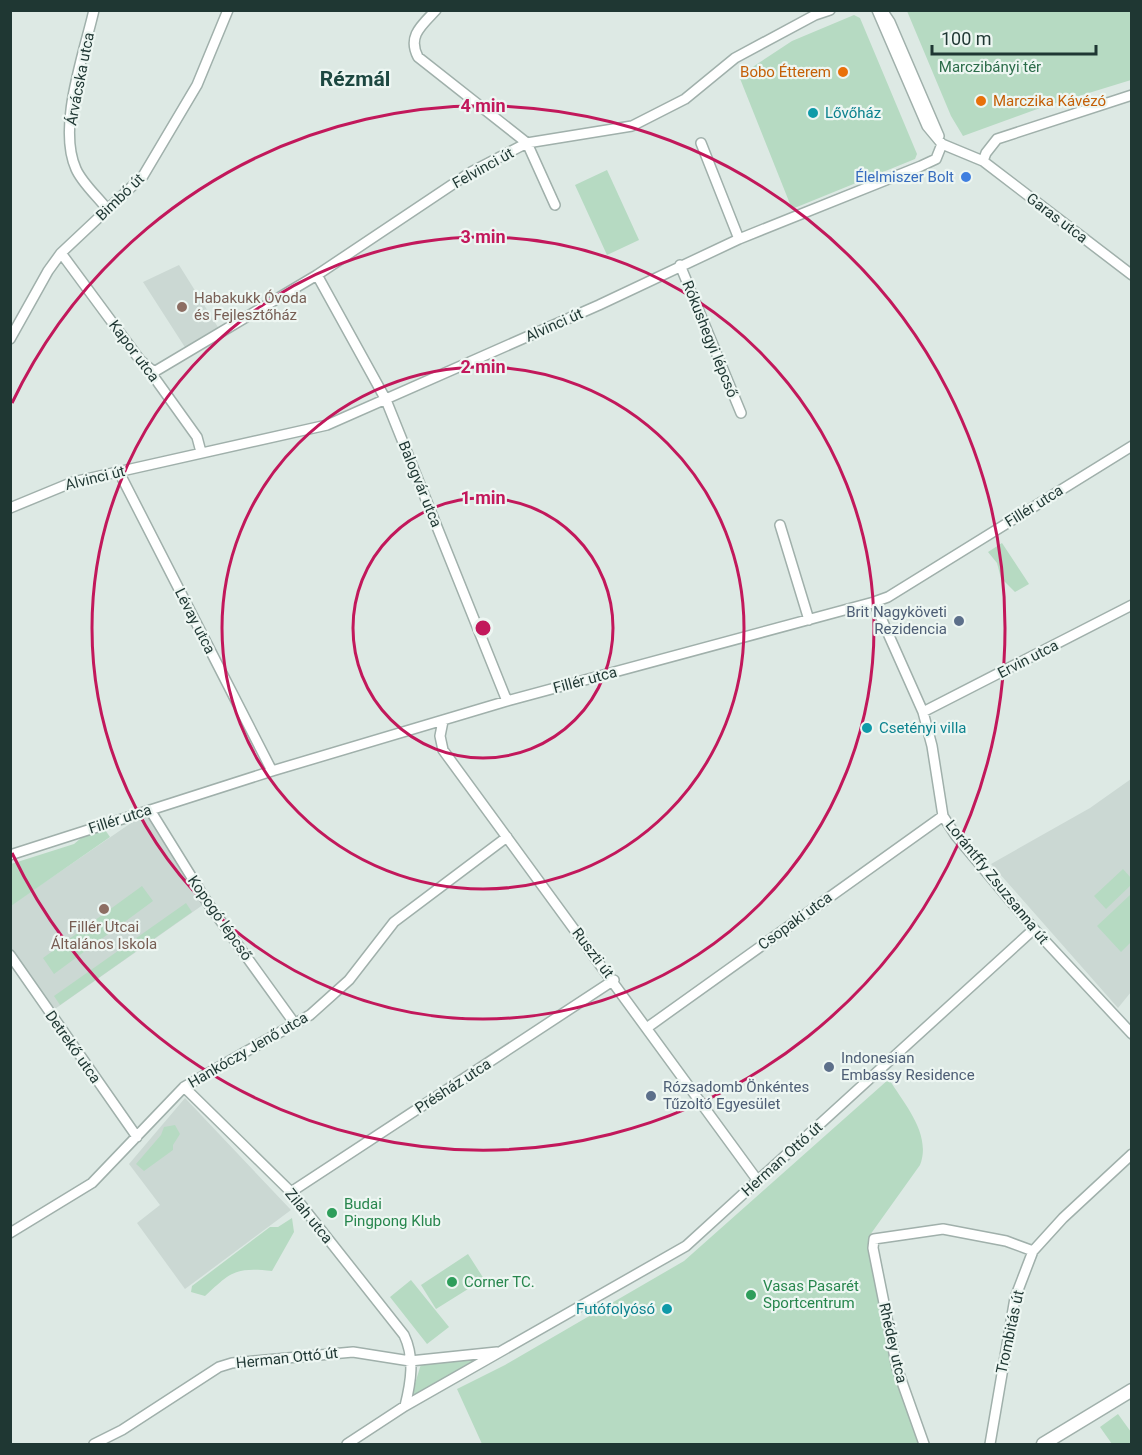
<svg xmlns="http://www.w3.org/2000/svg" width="1142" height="1455" font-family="Roboto,sans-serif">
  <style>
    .built { fill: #cbd8d3 }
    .green { fill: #b6dac2 }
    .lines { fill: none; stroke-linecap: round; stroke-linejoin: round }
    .minor-casing { stroke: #a0b0ab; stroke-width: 12 }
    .tertiary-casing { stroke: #a0b0ab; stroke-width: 15 }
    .minor { stroke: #fff; stroke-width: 9 }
    .tertiary { stroke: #fff; stroke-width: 12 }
    .ring { fill: none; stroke: #c2185b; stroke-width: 3 }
    .food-dot { fill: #e8710a; stroke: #edf6f2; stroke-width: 2 }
    .culture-dot { fill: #0f9aa8; stroke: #edf6f2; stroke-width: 2 }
    .shop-dot { fill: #3f7fe0; stroke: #edf6f2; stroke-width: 2 }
    .education-dot { fill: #8d6e63; stroke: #edf6f2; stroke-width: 2 }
    .service-dot { fill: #5c6f8a; stroke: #edf6f2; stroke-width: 2 }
    .leisure-dot { fill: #2e9e5b; stroke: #edf6f2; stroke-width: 2 }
    .labels { text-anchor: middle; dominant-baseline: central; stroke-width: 4.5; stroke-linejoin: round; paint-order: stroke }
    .park-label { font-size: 15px; fill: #2b6c49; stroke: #edf6f2 }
    .food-label { font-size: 15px; fill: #c56008; stroke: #edf6f2; text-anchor: end }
    .street-label { font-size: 15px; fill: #1f3733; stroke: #edf6f2 }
    .culture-label { font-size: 15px; fill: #0d838f; stroke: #edf6f2; text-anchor: start }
    .shop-label { font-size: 15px; fill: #366cbe; stroke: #edf6f2; text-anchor: end }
    .education-label { font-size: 15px; fill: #785e54; stroke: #edf6f2; text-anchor: start }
    .service-label { font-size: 15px; fill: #4e5e75; stroke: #edf6f2; text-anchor: start }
    .leisure-label { font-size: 15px; fill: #27864d; stroke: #edf6f2; text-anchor: start }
    .district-label { font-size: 21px; font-weight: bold; fill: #1d4841; stroke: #edf6f2 }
    .centre { fill: #c2185b; stroke: #edf6f2; stroke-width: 3 }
    .ring-label { font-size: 18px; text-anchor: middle; font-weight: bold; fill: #c2185b; stroke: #edf6f2; stroke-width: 4.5; stroke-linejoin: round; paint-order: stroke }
  </style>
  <rect width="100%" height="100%" fill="#dde9e4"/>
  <path class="built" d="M 179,265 L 221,332 L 188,352 L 143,282 Z
    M 1131,779 L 1131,992 L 1118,1008 L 991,864 L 1090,808 Z
    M 150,810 L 207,902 L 52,1011 L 11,950 L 10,906 Z
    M 185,1098 L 291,1210 L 185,1289 L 137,1223 L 160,1205 L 129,1164 Z"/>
  <path class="green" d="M 907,11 L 1131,11 L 1131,80 L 1040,108 L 963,136 L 951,116 Z
    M 854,15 L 860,18 L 917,154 L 915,159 L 792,209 L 739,76 L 792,41 Z
    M 607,170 L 639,240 L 607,255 L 575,185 Z
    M 1002,543 L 1029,584 L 1015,592 L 1001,578 L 997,563 L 988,552 Z
    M 103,827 L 110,837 L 11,906 L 11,864 L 74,844 L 87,833 Z
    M 1123,869 L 1131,878 L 1131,885 L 1106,909 L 1094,896 Z
    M 142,886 L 153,901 L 54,974 L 43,958 Z
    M 1131,894 L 1131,942 L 1121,952 L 1097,926 Z
    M 186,903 L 192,912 L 60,1005 L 54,996 Z
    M 889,1079 C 904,1104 932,1134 920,1165 L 870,1235 L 868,1251 L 871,1255 L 893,1370 L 918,1444 L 482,1444 L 457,1389 L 505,1365 L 684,1261 Z
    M 175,1125 L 180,1134 L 173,1145 L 173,1150 L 144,1171 L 136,1164 L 161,1135 L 164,1127 Z
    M 292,1218 L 294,1232 L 272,1271 C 235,1267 231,1272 205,1296 L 191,1292 L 192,1286 L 270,1227 L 278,1227 Z
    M 468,1254 L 484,1279 L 436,1309 L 421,1285 Z
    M 411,1280 L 449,1327 L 427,1344 L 390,1297 Z
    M 479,1359 L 411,1397 L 421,1364 Z
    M 1118,1414 L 1131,1432 L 1131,1444 L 1112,1444 L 1100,1427 Z"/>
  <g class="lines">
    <defs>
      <path id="minor" d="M 94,10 C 84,54 57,127 76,169 C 82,183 98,197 107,209
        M 436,10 C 422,25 407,36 418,57 L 527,143 L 555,205
        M 877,10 L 927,126 L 942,144 L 983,161 L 1132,275
        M 882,10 L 890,22 L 939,136
        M 701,143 L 739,239
        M 983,161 L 986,153 L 997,139 L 1132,95
        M 61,253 L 140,360 L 154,372 L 154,377 L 197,437 L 201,452
        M 680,265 L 741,413
        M 317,275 L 386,400 L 507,701
        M 10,339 L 48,271 L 61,253 L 143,176 L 197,85 L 228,10
        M 154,372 L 317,275 L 471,172 L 527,143 L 632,126 L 685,99 L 735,58 L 815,15 L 830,10
        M 119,472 L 272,771
        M 10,508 L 73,482 L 327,425 L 599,305 L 739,239 L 921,166 L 936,159 L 942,144
        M 780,525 L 809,620
        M 874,602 L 923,712 L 932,746 L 943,816 L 956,836 L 1034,929 L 1132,1034
        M 923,712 L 1132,605
        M 443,721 L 440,736 L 443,750 L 758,1181
        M 150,810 L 207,902 L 295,1024
        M 10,855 L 272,771 L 507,701 L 874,602 L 888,597 L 1132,446
        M 10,955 L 137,1137
        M 648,1027 L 943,816
        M 184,1087 L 291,1192 L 404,1335 C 415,1358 411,1382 405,1406
        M 291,1192 L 614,980
        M 10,1233 L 92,1183 L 184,1087 L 310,1015 L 349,980 L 394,922 L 507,837
        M 94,1444 L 122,1430 L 219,1367 L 232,1363 L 353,1352 L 410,1361 L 497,1352
        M 347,1444 L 405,1406 L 686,1246 L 1034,929
        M 924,1444 L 897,1368 L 873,1248 L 874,1239 L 943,1229 L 1006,1241 L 1033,1251
        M 990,1444 L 1015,1298 L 1033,1251 L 1063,1218 L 1132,1154"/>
      <path id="tertiary" d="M 1043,1444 L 1132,1390"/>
    </defs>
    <use href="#minor" class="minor-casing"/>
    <use href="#tertiary" class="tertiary-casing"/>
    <use href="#minor" class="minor"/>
    <use href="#tertiary" class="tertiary"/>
  </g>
  <g class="ring">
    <circle cx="483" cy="628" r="130"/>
    <circle cx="483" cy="628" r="261"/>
    <circle cx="483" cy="628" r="391"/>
    <path d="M12 403A522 522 0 1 1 12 853"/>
  </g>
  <g class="food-dot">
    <circle cx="843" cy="72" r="6"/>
    <circle cx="981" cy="101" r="6"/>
  </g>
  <g class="culture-dot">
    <circle cx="813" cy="113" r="6"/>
    <circle cx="867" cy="728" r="6"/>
    <circle cx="667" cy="1309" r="6"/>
  </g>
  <circle class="shop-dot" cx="966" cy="177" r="6"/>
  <g class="education-dot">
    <circle cx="182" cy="307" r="6"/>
    <circle cx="104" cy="909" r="6"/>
  </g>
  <g class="service-dot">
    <circle cx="959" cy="621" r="6"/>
    <circle cx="829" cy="1067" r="6"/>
    <circle cx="651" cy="1096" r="6"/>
  </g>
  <g class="leisure-dot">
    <circle cx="332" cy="1213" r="6"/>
    <circle cx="452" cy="1282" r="6"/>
    <circle cx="751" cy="1295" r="6"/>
  </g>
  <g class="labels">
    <g class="park-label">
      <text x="990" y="67">Marczibányi tér</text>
    </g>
    <g class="food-label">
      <text x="831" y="72">Bobo Étterem</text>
      <text x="993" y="101" text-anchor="start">Marczika Kávézó</text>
    </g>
    <g class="street-label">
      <text transform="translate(80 79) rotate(-79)">Árvácska utca</text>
      <text transform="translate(483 168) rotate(-29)">Felvinci út</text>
      <text transform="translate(120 197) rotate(-44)">Bimbó út</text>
      <text transform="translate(1057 218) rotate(37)">Garas utca</text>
      <text transform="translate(554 325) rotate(-24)">Alvinci út</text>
      <text transform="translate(710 339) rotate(68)">Rókushegyi lépcső</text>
      <text transform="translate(134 351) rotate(53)">Kapor utca</text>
      <text transform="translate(95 478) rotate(-14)">Alvinci út</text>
      <text transform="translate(420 484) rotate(68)">Balogvár utca</text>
      <text transform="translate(1034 506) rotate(-32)">Fillér utca</text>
      <text transform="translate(195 621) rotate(63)">Lévay utca</text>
      <text transform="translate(1028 659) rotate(-27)">Ervin utca</text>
      <text transform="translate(585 680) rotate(-15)">Fillér utca</text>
      <text transform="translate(120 819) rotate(-18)">Fillér utca</text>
      <text transform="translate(997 882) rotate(51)">Lorántffy Zsuzsanna út</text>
      <text transform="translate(220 918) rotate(55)">Kopogó lépcső</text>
      <text transform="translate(795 921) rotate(-36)">Csopaki utca</text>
      <text transform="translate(593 953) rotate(53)">Ruszti út</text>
      <text transform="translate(73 1047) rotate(55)">Detrekő utca</text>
      <text transform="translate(248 1050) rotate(-30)">Hankóczy Jenő utca</text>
      <text transform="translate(453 1086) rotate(-33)">Présház utca</text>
      <text transform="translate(782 1159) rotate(-42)">Herman Ottó út</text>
      <text transform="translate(309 1216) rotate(51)">Zilah utca</text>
      <text transform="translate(1010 1332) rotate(-78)">Trombitás út</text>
      <text transform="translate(893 1343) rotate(77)">Rhédey utca</text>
      <text transform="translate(287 1358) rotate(-6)">Herman Ottó út</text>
    </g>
    <g class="culture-label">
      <text x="825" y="113">Lővőház</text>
      <text x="879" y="728">Csetényi villa</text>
      <text x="655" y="1309" text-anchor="end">Futófolyósó</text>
    </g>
    <g class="shop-label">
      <text x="954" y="177">Élelmiszer Bolt</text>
    </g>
    <g class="education-label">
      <text x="194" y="298">Habakukk Óvoda<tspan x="194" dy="17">és Fejlesztőház</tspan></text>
      <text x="104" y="927" text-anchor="middle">Fillér Utcai<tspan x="104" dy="17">Általános Iskola</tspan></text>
    </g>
    <g class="service-label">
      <text x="947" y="612" text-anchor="end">Brit Nagyköveti<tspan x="947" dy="17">Rezidencia</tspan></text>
      <text x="841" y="1058">Indonesian<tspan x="841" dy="17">Embassy Residence</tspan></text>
      <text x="663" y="1087">Rózsadomb Önkéntes<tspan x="663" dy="17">Tűzoltó Egyesület</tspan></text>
    </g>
    <g class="leisure-label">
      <text x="344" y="1204">Budai<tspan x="344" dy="17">Pingpong Klub</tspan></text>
      <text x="464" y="1282">Corner TC.</text>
      <text x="763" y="1286">Vasas Pasarét<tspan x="763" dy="17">Sportcentrum</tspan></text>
    </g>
    <g class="district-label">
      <text x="355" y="79">Rézmál</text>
    </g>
  </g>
  <circle cx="483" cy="628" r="9" class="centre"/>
  <g class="ring-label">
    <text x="483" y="112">4 min</text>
    <text x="483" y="243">3 min</text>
    <text x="483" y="373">2 min</text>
    <text x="483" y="504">1 min</text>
  </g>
  <rect width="1142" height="1455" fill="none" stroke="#1f3733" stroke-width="24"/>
  <path d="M932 45v9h164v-9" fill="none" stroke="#1f3733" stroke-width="3"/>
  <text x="941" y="45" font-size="18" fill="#1f3733" stroke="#edf6f2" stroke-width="4.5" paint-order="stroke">100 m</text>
</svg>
